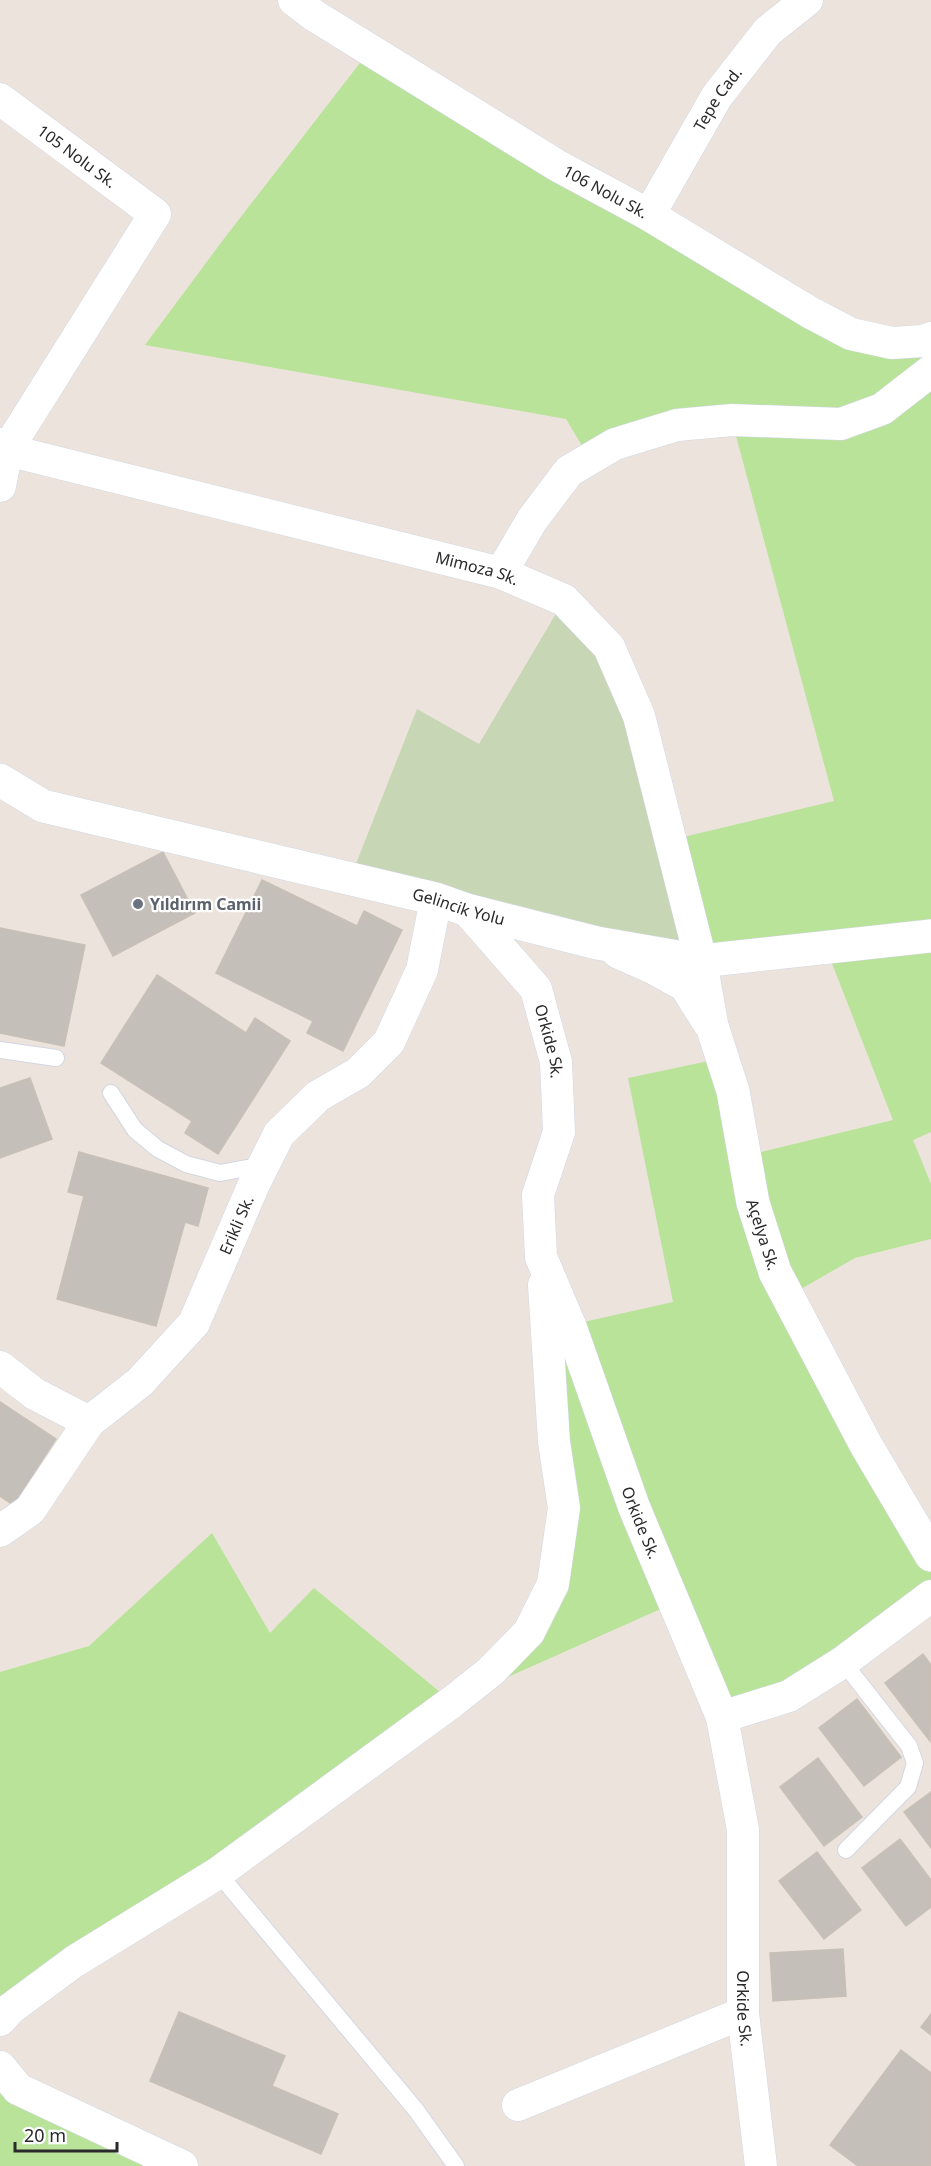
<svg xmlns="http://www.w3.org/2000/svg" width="931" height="2166" font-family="'Noto Sans',sans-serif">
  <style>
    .green { fill: #b8e399 }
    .cemetery { fill: #c7d6b4 }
    .building { fill: #c4bfb8; stroke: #c8c0b6; stroke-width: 1.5 }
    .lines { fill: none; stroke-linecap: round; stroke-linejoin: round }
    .service-casing { stroke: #d2d6e3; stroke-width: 18 }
    .minor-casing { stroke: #d2d6e3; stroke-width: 33 }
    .tertiary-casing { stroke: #d2d6e3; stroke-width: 34 }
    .secondary-casing { stroke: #d2d6e3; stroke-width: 34 }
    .service { stroke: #fff; stroke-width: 16 }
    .minor { stroke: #fff; stroke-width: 32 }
    .tertiary { stroke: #fff; stroke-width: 33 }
    .secondary { stroke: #fff; stroke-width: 33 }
    .worship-dot { fill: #6b7280; stroke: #fff; stroke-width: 2 }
    .labels { text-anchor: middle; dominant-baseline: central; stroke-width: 4.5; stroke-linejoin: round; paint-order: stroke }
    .street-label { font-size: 16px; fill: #2a2a2a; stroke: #fff }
    .worship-label { font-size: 16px; font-weight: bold; fill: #5b616d; stroke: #fff; text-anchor: start }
  </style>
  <rect width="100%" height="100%" fill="#ece4dc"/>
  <path class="green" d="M 370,50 L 811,313 L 931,338 L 931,1132 L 913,1140 L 931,1184 L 931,1239 L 855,1258 L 787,1297 L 931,1555 L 931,1596 L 722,1717 L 674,1603 L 452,1702 L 0,2020 L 0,1672 L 89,1646 L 212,1533 L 270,1633 L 314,1588 L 452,1702 L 553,1584 L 551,1371 L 570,1325 L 673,1302 L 628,1078 L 723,1058 L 745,1156 L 893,1120 L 826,948 L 701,961 L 671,840 L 834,801 L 732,421 L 590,459 L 566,419 L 145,345 L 223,240 Z
    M 0,2067 L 182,2166 L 0,2166 Z"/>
  <path class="cemetery" d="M 564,600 L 609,647 L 701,961 L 350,879 L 417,709 L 479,744 Z"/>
  <path class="building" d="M 163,852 L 195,913 L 113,956 L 81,895 Z
    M 262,880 L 357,926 L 364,911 L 402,930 L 343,1051 L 307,1033 L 313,1021 L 216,973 Z
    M 0,928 L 85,945 L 64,1046 L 0,1033 Z
    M 157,975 L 246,1033 L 255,1018 L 290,1041 L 218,1154 L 185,1133 L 192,1121 L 101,1063 Z
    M 30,1078 L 52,1139 L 0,1158 L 0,1088 Z
    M 79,1152 L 208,1188 L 198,1226 L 185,1222 L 156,1326 L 57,1299 L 84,1196 L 68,1192 Z
    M 0,1402 L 56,1439 L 13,1505 L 0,1496 Z
    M 923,1654 L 931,1665 L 930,1741 L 885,1683 Z
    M 857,1699 L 901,1757 L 864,1786 L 819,1728 Z
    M 818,1758 L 862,1817 L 824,1846 L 780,1787 Z
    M 931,1792 L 931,1848 L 904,1812 Z
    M 900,1839 L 931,1880 L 931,1907 L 906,1926 L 862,1868 Z
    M 817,1852 L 861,1910 L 824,1939 L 779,1881 Z
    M 843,1949 L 846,1996 L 773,2001 L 770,1953 Z
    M 179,2012 L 285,2056 L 272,2086 L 338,2114 L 321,2154 L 150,2081 Z
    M 931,2014 L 931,2035 L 921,2027 Z
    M 901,2050 L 931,2073 L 931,2166 L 858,2166 L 830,2145 Z"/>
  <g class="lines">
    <defs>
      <path id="service" d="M 0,1050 L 56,1058
        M 111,1093 L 135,1130 L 158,1149 L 186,1164 L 220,1173 L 264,1165
        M 843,1662 L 909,1746 L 915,1763 L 908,1787 L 846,1850
        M 218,1873 L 416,2110 L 456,2166"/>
      <g id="minor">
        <path id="s1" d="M 294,0 L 315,16 L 558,166 L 649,215 L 811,313 L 851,334 L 892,343 L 923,341 L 931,338"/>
        <path id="s2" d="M 0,99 L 155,214 L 7,450 L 0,486"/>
        <path id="s3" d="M 649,215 L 717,96 L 768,31 L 807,0"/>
        <path id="s4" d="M 0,444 L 7,450 L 501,573 L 564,600 L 609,647 L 639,716 L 701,961 L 713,1029"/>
        <path d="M 501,573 L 532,520 L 569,471 L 615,444 L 677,425 L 732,420 L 841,424 L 882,409 L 931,371"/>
        <path id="s5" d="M 467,910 L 536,989 L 556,1062 L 559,1132 L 538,1195 L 541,1257 L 570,1325 L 634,1507 L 722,1717 L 743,1830 L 743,2013 L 761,2166"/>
        <path d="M 0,1367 L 35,1394 L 89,1422"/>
        <path id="s6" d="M 0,1531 L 30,1510 L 89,1422 L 140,1382 L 194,1323 L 254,1184 L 279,1134 L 318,1096 L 358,1073 L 389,1042 L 422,970 L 436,899"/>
        <path d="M 722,1717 L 789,1696 L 843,1662 L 931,1596"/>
        <path d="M 0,2020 L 10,2009 L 75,1961 L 218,1873 L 452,1702 L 491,1671 L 529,1632 L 553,1584 L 564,1508 L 554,1442 L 544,1285"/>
        <path d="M 0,2067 L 18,2089 L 182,2166"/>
        <path d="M 518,2105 L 743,2013"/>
      </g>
      <g id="tertiary">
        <path id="s7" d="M 618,952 L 654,968 L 685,985 L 713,1029 L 733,1091 L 753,1203 L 775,1272 L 866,1445 L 931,1555"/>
      </g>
      <g id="secondary">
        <path id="s8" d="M 0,780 L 43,806 L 436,899 L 467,910 L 597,943 L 701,961 L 931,936"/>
      </g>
    </defs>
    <use href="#service" class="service-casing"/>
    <use href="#minor" class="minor-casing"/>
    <use href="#tertiary" class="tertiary-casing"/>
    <use href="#secondary" class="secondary-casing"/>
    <use href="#service" class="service"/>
    <use href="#minor" class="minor"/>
    <use href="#tertiary" class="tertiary"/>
    <use href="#secondary" class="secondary"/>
  </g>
  <circle class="worship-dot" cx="138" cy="904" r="6"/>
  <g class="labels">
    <g class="street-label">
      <text stroke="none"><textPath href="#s3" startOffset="135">Tepe Cad.</textPath></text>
      <text stroke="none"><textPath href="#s2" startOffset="96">105 Nolu Sk.</textPath></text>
      <text stroke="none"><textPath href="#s1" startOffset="366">106 Nolu Sk.</textPath></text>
      <text stroke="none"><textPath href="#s4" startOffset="494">Mimoza Sk.</textPath></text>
      <text stroke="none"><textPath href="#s8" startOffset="478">Gelincik Yolu</textPath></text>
      <text stroke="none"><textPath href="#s5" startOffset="159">Orkide Sk.</textPath></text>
      <text stroke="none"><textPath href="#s6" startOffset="394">Erikli Sk.</textPath></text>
      <text stroke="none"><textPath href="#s7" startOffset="339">Açelya Sk.</textPath></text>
      <text stroke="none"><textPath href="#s5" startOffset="663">Orkide Sk.</textPath></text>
      <text stroke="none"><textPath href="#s5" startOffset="1167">Orkide Sk.</textPath></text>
    </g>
    <g class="worship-label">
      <text x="150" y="904">Yıldırım Camii</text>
    </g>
  </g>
  <path d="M15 2142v9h102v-9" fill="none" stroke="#2a2a2a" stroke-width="3"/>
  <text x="24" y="2142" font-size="18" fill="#2a2a2a" stroke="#ffffff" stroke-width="4.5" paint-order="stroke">20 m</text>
</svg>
